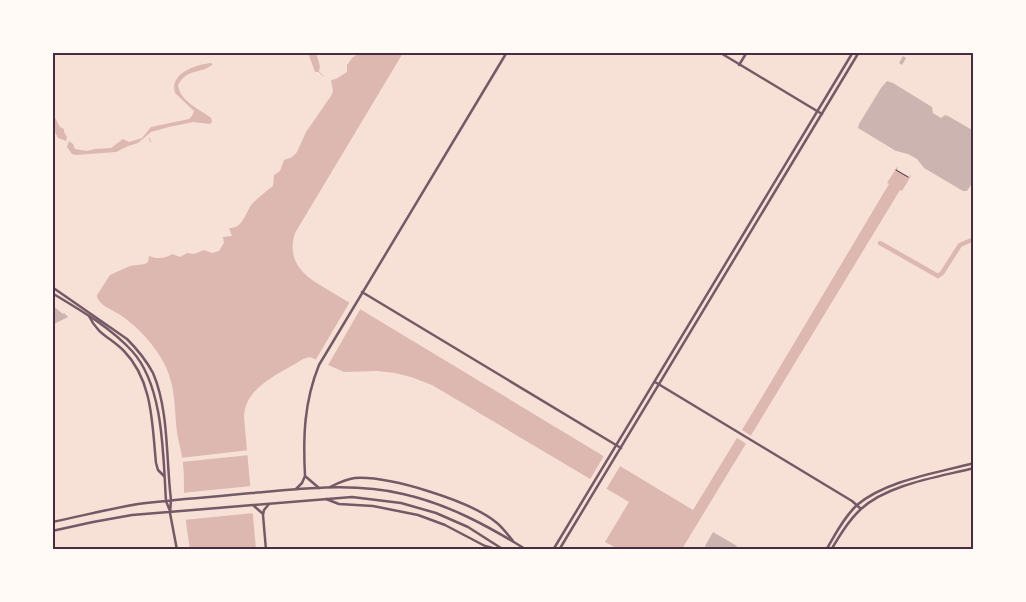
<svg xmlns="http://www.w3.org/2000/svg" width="1026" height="602" font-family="'Sofia Sans Condensed',sans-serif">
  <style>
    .water { fill: #dcb8b0 }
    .pier { fill: #f7e1d7 }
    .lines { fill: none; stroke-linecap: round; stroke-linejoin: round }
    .stream { stroke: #dcb8b0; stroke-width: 1 }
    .canal { stroke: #dcb8b0; stroke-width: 4.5 }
    .building { fill: #ccb4b1 }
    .path { stroke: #4a2c40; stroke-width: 1 }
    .minor { stroke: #755966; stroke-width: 2.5 }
    .tertiary { stroke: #755966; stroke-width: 2.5 }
    .neatline { fill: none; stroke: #4a2c40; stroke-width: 2 }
  </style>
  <rect width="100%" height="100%" fill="#f7e1d7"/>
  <path class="water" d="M 308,53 L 316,53 L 320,66 L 319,72 L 315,72 Z
    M 359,53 L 403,53 L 295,233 C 288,255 297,270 315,282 L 693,510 L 762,397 L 889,184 L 887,183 L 897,167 L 898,168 L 897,170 L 909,177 L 910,175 L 911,176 L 902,191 L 900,190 L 682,549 L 618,549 L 605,542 L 629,502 L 432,385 L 411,377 L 395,373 L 378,371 L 344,372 L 310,357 L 303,359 C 280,374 245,386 244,417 L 256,549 L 190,549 C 187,531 184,511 184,492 C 184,474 184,462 179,443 C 173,416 178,392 165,365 C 154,344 138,327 119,314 C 112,310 97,304 97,295 L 110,275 L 130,266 L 145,264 L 148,262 L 149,256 C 155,259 166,259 172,254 L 180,257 L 187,253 L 194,254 L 204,250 L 212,253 L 219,251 L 224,243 L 223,237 L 232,236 L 229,228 C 243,229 245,213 252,204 C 259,197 266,191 273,186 L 274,175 L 280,171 L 284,160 L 292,157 L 297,152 L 306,132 L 331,96 L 333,91 L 331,80 L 336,79 L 347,72 L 347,65 L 352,58 Z
    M 210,63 L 213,64 C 201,75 188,67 178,85 C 180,102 200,109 211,118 L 212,122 L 210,124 L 193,122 L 169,127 L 151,132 L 138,143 L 128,146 L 116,152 L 76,155 L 72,154 L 67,147 L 69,141 L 73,144 L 75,149 L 87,151 L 95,149 L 111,148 L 123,139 L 129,142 L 142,138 L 151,127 L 189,119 L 192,116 L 194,111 L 175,93 C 169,73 196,65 210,63 Z
    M 53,114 L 60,127 L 64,129 L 64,132 L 67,137 L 66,141 L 58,138 L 53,128 Z"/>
  <path class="pier" d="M 351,300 L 362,306 L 327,367 L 315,361 Z
    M 739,428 L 753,437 L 748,445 L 734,436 Z
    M 250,450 L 250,455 L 181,462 L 180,458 Z
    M 605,454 L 622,463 L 605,491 L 589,481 Z
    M 252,486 L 254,513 L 183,520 L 181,493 Z"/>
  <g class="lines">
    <path class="stream" d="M 319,72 L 323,76
      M 149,138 L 151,142"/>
    <path class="canal" d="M 880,243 L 938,276 L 942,273 L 960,245 L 974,239"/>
  </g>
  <path class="building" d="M 903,56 L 906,58 L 902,65 L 899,63 Z
    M 887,81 L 893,83 L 932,107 L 933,113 L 941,118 L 945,115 L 948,116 L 974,131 L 974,180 L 967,191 L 963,191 L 924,168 L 917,159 L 908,154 L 896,151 L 858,128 L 859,124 L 881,88 Z
    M 52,305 L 63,314 L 64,313 L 68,317 L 52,325 Z
    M 713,532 L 737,546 L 735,550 L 710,550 L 705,546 Z"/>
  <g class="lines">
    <path class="path" d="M 896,170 L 908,177"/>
    <path class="minor" d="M 719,52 L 822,114
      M 970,52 L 974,55
      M 739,65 L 747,52
      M 362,292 L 621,448
      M 89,316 C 98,335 110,337 124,351 C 153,381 152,424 156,463 L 158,470 L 164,476
      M 655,382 L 852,501 L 861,509
      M 305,476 L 319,488
      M 330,487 C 338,483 346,479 355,478 C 390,476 471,501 497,523 C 503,528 508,535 513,541
      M 296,489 L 302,483 L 305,476 C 303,437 304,402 319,365 L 507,52
      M 326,499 L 339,504 L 373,506 L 418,515 L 445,525 L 485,546 L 500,550
      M 254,506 L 262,513
      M 170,513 L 177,550
      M 266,550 L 263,515 L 264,510 L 269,504
      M 826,550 C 835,535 844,517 857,505 C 887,480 937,473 974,463
      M 831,550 C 840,535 849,520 861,509 C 888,484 939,477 974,468"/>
    <path class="tertiary" d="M 52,287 L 127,339 C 137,349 146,360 153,373 C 169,410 166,460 171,500 L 170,513
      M 52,293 C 80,310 110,327 132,351 C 164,386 163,456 166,501 L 170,511
      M 52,522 C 81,516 109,509 138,504 C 176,499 214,497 252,493 C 302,489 353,482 403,494 C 448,504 488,526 527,550
      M 52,531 L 93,522 L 132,515 L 352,497 L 401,503 L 436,513 L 468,527 L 504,550
      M 553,550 L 853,52
      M 559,550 L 859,52"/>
  </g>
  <rect width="1026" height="602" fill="none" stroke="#fffaf5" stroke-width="108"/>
  <rect x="54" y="54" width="918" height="494" class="neatline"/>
</svg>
